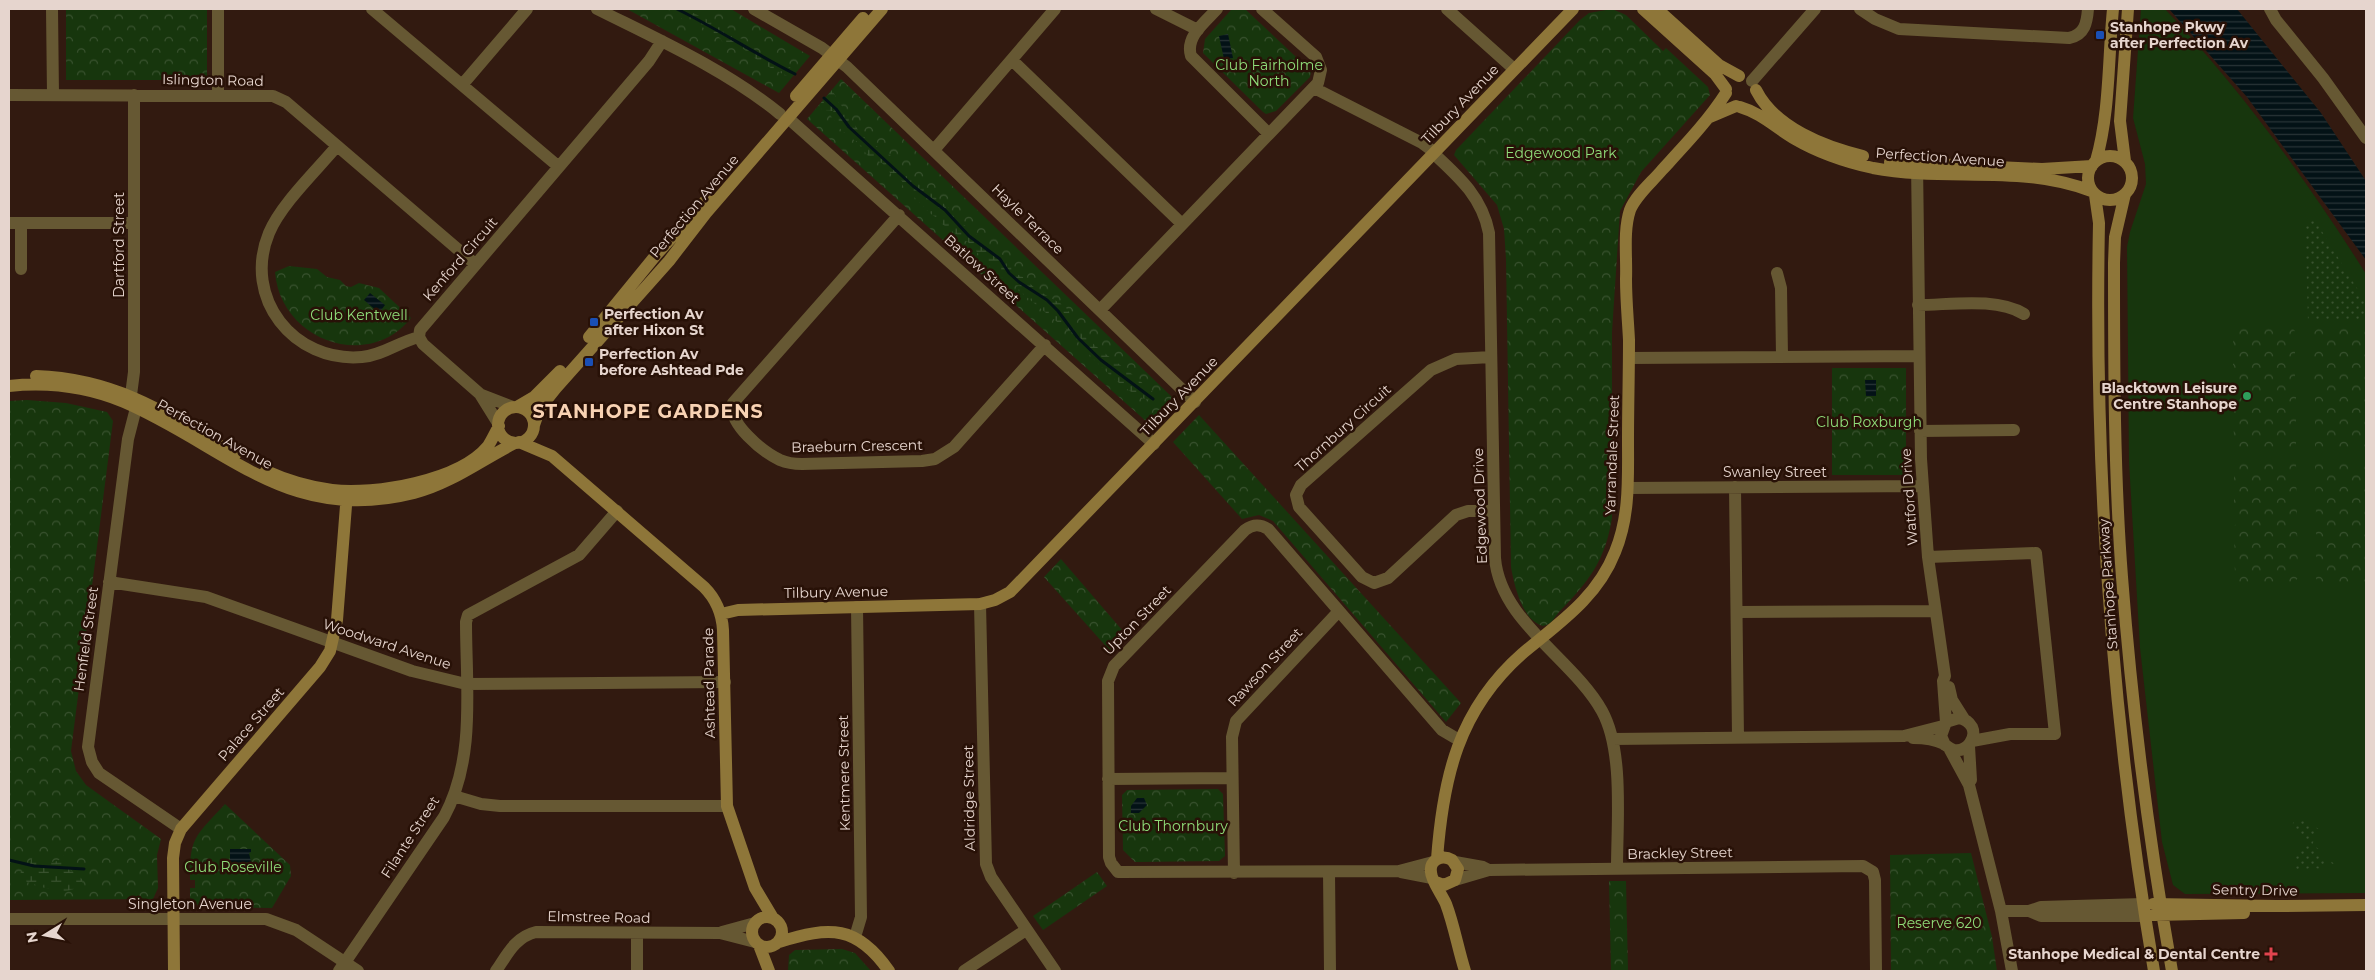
<svg xmlns="http://www.w3.org/2000/svg" width="2375" height="980" font-family="Montserrat,sans-serif">
  <style>
    .grass { fill: #17360d }
    .forest { fill: url(#forest-crowns) }
    .wetland { fill: url(#wetland-marsh) }
    .garden { fill: url(#garden-dots) }
    .water { fill: url(#water-rules) }
    .lines { fill: none; stroke-linecap: round; stroke-linejoin: round }
    .stream { stroke: #031216; stroke-width: 3 }
    .street { stroke: #665833; stroke-width: 12 }
    .secondary { stroke: #8e7639; stroke-width: 12 }
    .transit-dot { fill: #1a4fb4; stroke: #281107; stroke-width: 2 }
    .leisure-dot { fill: #2e9e5b; stroke: #281107; stroke-width: 2 }
    .health-dot { fill: #e0444e; stroke: #281107; stroke-width: 2 }
    .labels { text-anchor: middle; dominant-baseline: central; stroke-width: 5; stroke-linejoin: round; paint-order: stroke }
    .poi-label { font-size: 14px; font-weight: bold; fill: #e6d5ce; stroke: #281107; text-anchor: start }
    .park-label { font-size: 14px; fill: #8fdd79; stroke: #281107 }
    .street-label { font-size: 14px; fill: #e6d5ce; stroke: #281107 }
    .district-label { font-size: 19px; font-weight: bold; letter-spacing: 1px; fill: #f8d2b3; stroke: #281107 }
  </style>
  <defs>
    <pattern id="forest-crowns" width="20" height="18" patternUnits="userSpaceOnUse" patternTransform="scale(1.25)"><rect width="20" height="18" fill="#17360d"/><path d="M2 6a3 3 0 1 1 6 0M12 15a3 3 0 1 1 6 0" fill="none" stroke="#39522f"/></pattern>
    <pattern id="wetland-marsh" width="20" height="14" patternUnits="userSpaceOnUse" patternTransform="scale(1.25)"><rect width="20" height="14" fill="#17360d"/><path d="M1 5h8M5 5V1M11 12h8M15 12V8" fill="none" stroke="#39522f"/></pattern>
    <pattern id="garden-dots" width="8" height="8" patternUnits="userSpaceOnUse" patternTransform="scale(1.25)"><rect width="8" height="8" fill="#17360d"/><path d="M2 2h.1M6 6h.1" fill="none" stroke="#39522f" stroke-width="1.8" stroke-linecap="round"/></pattern>
    <pattern id="water-rules" width="6" height="5" patternUnits="userSpaceOnUse" patternTransform="scale(1.25)"><rect width="6" height="5" fill="#031216"/><path d="M0 2.5h6" fill="none" stroke="#283437"/></pattern>
  </defs>
  <rect width="100%" height="100%" fill="#321a10"/>
  <path class="grass" d="M 2141,9 L 2165,9 C 2241,90 2307,180 2366,274 L 2366,893 L 2185,894 L 2173,885 L 2162,842 L 2140,648 L 2129,462 L 2127,247 L 2130,232 L 2146,184 L 2145,164 L 2133,118 Z"/>
  <path class="forest" d="M 66,9 L 207,9 L 207,80 L 66,80 Z
    M 627,9 L 731,9 L 810,56 L 779,93 Z
    M 1245,9 L 1311,71 L 1310,77 L 1276,111 L 1266,114 L 1263,112 L 1203,53 L 1205,39 L 1231,10 Z
    M 1612,9 L 1626,15 L 1663,51 L 1666,48 L 1708,87 L 1710,95 L 1641,172 L 1620,211 L 1612,332 L 1612,518 C 1605,561 1589,581 1560,611 C 1554,617 1553,624 1543,626 C 1522,621 1514,584 1511,567 L 1506,259 L 1504,229 L 1497,205 L 1454,155 L 1456,150 L 1580,20 L 1589,13 Z
    M 841,79 L 1172,397 L 1166,408 L 1148,423 L 807,119 Z
    M 289,266 L 317,269 L 327,277 L 340,280 L 346,286 L 351,287 L 359,283 L 379,288 L 411,318 C 368,372 280,340 275,272 Z
    M 2366,326 L 2366,451 L 2320,451 L 2315,447 L 2315,394 L 2319,389 L 2314,385 L 2314,332 L 2319,327 Z
    M 2237,327 L 2291,327 L 2295,331 L 2295,384 L 2291,389 L 2296,393 L 2296,446 L 2291,452 L 2238,452 L 2234,447 L 2233,394 L 2238,389 L 2233,385 L 2233,332 Z
    M 1832,368 L 1906,368 L 1906,475 L 1832,475 Z
    M 27,400 L 66,403 L 107,412 L 113,421 L 71,751 L 76,771 L 86,785 L 161,839 L 157,855 L 158,888 L 153,899 L 9,900 L 9,401 Z
    M 1199,415 L 1461,703 L 1446,722 L 1273,521 L 1259,515 L 1242,519 L 1173,442 Z
    M 2320,458 L 2366,458 L 2366,587 L 2316,587 L 2316,526 L 2320,521 L 2316,516 L 2315,463 Z
    M 2238,459 L 2292,459 L 2296,463 L 2297,516 L 2292,521 L 2297,525 L 2298,578 L 2293,584 L 2240,584 L 2235,579 L 2234,526 L 2239,522 L 2234,517 L 2234,463 Z
    M 1061,559 L 1128,637 L 1112,653 L 1044,577 Z
    M 1218,789 L 1223,794 L 1225,856 L 1219,861 L 1135,862 L 1123,850 L 1122,795 L 1127,790 Z
    M 225,804 L 290,865 L 291,876 L 272,908 L 200,907 L 190,898 L 190,888 L 195,888 L 195,880 L 190,880 C 189,836 197,835 225,804 Z
    M 1971,853 L 1992,937 L 1997,971 L 1891,971 L 1890,855 Z
    M 1097,872 L 1107,886 L 1043,930 L 1033,916 Z
    M 1609,881 L 1626,881 L 1628,971 L 1611,971 Z
    M 842,949 L 855,953 L 871,971 L 788,971 L 789,955 L 795,950 Z"/>
  <path class="wetland" d="M 667,9 L 690,9 L 690,13 L 682,19 Z
    M 693,13 L 726,28 L 733,29 L 734,36 L 745,40 L 758,53 L 793,69 L 787,76 L 761,63 L 741,47 L 730,42 L 725,46 L 720,38 L 691,20 Z
    M 832,90 L 837,99 L 836,106 L 838,102 C 849,112 855,129 866,139 C 878,148 906,162 908,177 L 908,171 L 915,179 L 946,206 L 944,216 L 937,218 L 931,214 L 903,186 L 902,181 L 897,181 L 882,163 L 868,156 L 858,143 L 842,131 L 828,112 L 833,112 L 836,108 L 832,111 L 822,110 L 819,105 Z
    M 949,207 L 955,219 L 967,227 L 965,235 L 960,237 L 938,221 L 937,218 L 945,216 Z
    M 969,227 L 983,241 L 1007,258 L 1016,274 L 1023,277 L 1024,282 L 1021,285 C 1005,289 978,252 967,241 L 961,240 Z
    M 1025,279 L 1037,290 L 1065,306 L 1076,323 L 1075,329 L 1071,332 L 1067,330 L 1018,290 L 1016,288 L 1022,286 Z
    M 1076,331 L 1079,331 C 1097,349 1119,363 1139,380 C 1144,385 1152,389 1155,396 L 1152,400 C 1131,401 1084,351 1072,334 Z
    M 59,854 C 69,857 70,859 70,870 L 82,879 L 82,883 C 64,903 32,880 9,877 L 9,874 L 20,873 L 29,868 L 31,859 L 34,857 L 51,862 L 58,861 L 60,859 Z"/>
  <path class="garden" d="M 2309,220 L 2315,220 L 2366,303 L 2366,320 L 2308,321 L 2305,224 Z
    M 2297,819 L 2309,819 L 2309,824 L 2319,829 L 2312,845 L 2319,849 L 2320,860 L 2329,860 L 2336,865 L 2325,866 L 2319,869 L 2313,867 L 2300,871 L 2295,868 L 2294,859 L 2305,843 L 2303,837 L 2292,830 L 2293,823 Z"/>
  <path class="water" d="M 2169,9 L 2237,9 L 2321,113 L 2366,181 L 2366,260 L 2247,97 Z
    M 1228,34 L 1233,58 L 1224,59 L 1219,36 Z
    M 370,293 L 385,305 L 379,313 L 364,300 Z
    M 1865,380 L 1876,380 L 1876,396 L 1866,396 Z
    M 1137,798 L 1144,798 L 1147,805 L 1139,813 L 1131,813 L 1131,806 Z
    M 230,849 L 251,849 L 251,852 L 249,853 L 251,862 L 230,863 Z"/>
  <g class="lines">
    <path class="stream" d="M 677,9 C 718,29 755,54 795,74
      M 824,98 L 836,109 L 849,127 L 913,186 L 945,210 L 969,236 L 1000,259 L 1009,273 L 1019,282 L 1047,300 L 1058,311 L 1078,338 L 1101,360 L 1153,399
      M 9,860 L 34,866 L 84,869"/>
    <path class="street" d="M 52,9 L 53,95
      M 218,9 L 218,94
      M 372,9 L 559,167
      M 597,9 C 659,40 726,70 780,114
      M 754,9 L 822,48 L 847,67 L 1195,402
      M 1156,9 L 1198,30
      M 1217,9 C 1205,22 1185,37 1191,56 L 1269,134 L 1318,83 L 1321,70 L 1316,57 L 1262,9
      M 1447,9 L 1514,69
      M 1860,9 L 1875,19 L 1899,29 L 2069,38 C 2085,35 2087,22 2088,9
      M 2270,9 L 2276,20 L 2323,78 L 2366,138
      M 1012,60 L 1182,224
      M 1752,81 L 1815,9
      M 462,85 L 527,9
      M 1314,88 L 1422,143 L 1434,152
      M 9,95 L 273,96 L 286,102 L 475,264
      M 788,118 L 1154,444
      M 337,146 C 317,170 281,204 269,233 C 242,298 294,363 362,357 C 383,355 399,342 419,337
      M 934,150 L 1055,9
      M 1433,153 C 1459,177 1482,197 1489,233 L 1495,558 C 1500,621 1573,659 1602,711 C 1624,751 1617,822 1617,868
      M 1917,164 L 1921,459 L 1928,557 L 1945,676 L 1943,681 L 1946,722
      M 899,215 L 733,403 C 727,423 763,452 780,460 C 787,463 794,464 802,464 L 922,461 L 935,459 L 954,447 L 1045,345
      M 9,223 L 134,223
      M 21,269 L 21,223
      M 1777,273 L 1781,288 L 1782,357
      M 1918,305 C 1950,305 1996,297 2024,314
      M 1100,310 L 1269,134
      M 1491,357 L 1456,359 L 1431,370 L 1301,485 L 1296,495 L 1299,507 L 1362,577 L 1374,583 L 1388,578 L 1456,515 L 1468,511 L 1494,511
      M 1629,358 L 1919,356
      M 131,395 L 134,372 L 134,95
      M 482,395 L 513,407
      M 136,408 L 128,439 L 88,747 L 92,762 L 99,773 L 181,829
      M 498,423 L 480,394 L 423,344 L 419,337 L 420,330 L 649,61 L 662,41
      M 1920,431 L 2014,430
      M 1735,487 L 1738,737
      M 1628,488 L 1922,486
      M 1928,557 L 2036,553 L 2055,734 L 2010,734 L 1972,741
      M 109,582 L 206,597 L 412,671 L 466,684 L 725,682
      M 980,604 L 986,864 L 991,877 L 1055,971
      M 1737,612 L 1934,611
      M 1949,687 L 1952,700 L 1964,719
      M 1913,738 C 1923,738 1934,739 1944,744 C 1947,746 1950,749 1954,750 C 1967,752 1977,738 1972,727 C 1969,722 1965,719 1959,718 L 1946,722 L 1941,736 L 1945,745
      M 1612,739 L 1904,736 L 1943,726
      M 1969,746 L 1971,780
      M 1949,748 L 1969,785 L 2001,911 L 2012,971
      M 1108,779 L 1232,778
      M 454,796 L 481,804 L 500,806 L 727,806
      M 1433,862 L 1399,871 L 1118,872 L 1111,863 L 1109,857 L 1108,681 L 1114,666 L 1245,530 C 1253,524 1260,524 1268,529 L 1442,730 L 1459,740
      M 1455,862 L 1483,867 L 1489,870
      M 1329,872 L 1330,971
      M 1401,872 L 1432,878
      M 1234,873 L 1232,737 L 1236,721 L 1339,611
      M 1455,880 L 1489,870 L 1863,866 L 1873,872 L 1875,880 L 1876,971
      M 2001,911 L 2029,911 L 2041,916 L 2145,916
      M 2029,911 L 2041,907 L 2143,904
      M 9,919 L 266,919 L 296,930 L 358,971
      M 722,932 L 755,923
      M 637,933 L 637,971
      M 855,937 L 861,917 L 857,607
      M 339,971 L 444,817 C 476,758 466,687 466,622 L 468,615 L 579,555 L 617,511
      M 496,971 C 507,955 515,937 536,932 L 720,933 L 755,942
      M 964,971 L 1026,930"/>
    <path class="secondary" d="M 1643,9 L 1715,74 L 1726,89
      M 1657,9 L 1719,65 L 1739,76
      M 1756,90 C 1775,128 1825,147 1863,156
      M 796,96 L 863,18
      M 1740,107 C 1761,113 1776,128 1795,139 C 1819,153 1846,162 1873,168 C 1945,182 2023,164 2091,191
      M 1710,117 L 1736,106
      M2088 178a22 22 0 1 1 44 0a22 22 0 1 1-44 0Z
      M 2096,161 C 2110,112 2108,59 2113,9
      M 2125,161 L 2120,121 L 2128,9
      M 1890,162 L 2042,169 L 2092,166
      M 2125,194 L 2115,237 L 2114,263 C 2114,368 2114,472 2122,577 C 2132,709 2149,841 2172,971
      M 2095,195 L 2099,223 C 2094,474 2112,723 2154,971
      M 589,337 L 656,255 L 708,198
      M 36,376 C 118,379 168,414 235,455
      M 9,386 C 47,382 88,387 124,402 C 228,447 288,525 414,493 C 452,483 481,460 515,443
      M 517,407 L 534,397 L 560,371
      M498 425a18 18 0 1 1 36 0a18 18 0 1 1-36 0Z
      M 534,425 L 540,408 L 556,388 L 669,261 L 706,213 L 882,9
      M 519,442 L 552,456 L 704,587 C 716,599 722,613 723,630 L 727,806 L 755,888 L 773,918
      M 266,471 C 288,481 309,487 332,490 C 375,495 459,481 488,446 C 492,440 495,433 499,426
      M 721,614 L 738,610 L 980,604 L 995,600 L 1010,592 L 1573,9
      M 1437,859 C 1443,778 1458,710 1523,653 C 1559,623 1597,598 1615,552 C 1630,516 1628,478 1628,440 C 1628,407 1629,374 1629,340 C 1628,320 1626,300 1626,279 C 1627,258 1623,231 1630,210 C 1636,195 1652,182 1662,170 C 1685,145 1708,121 1726,93
      M 1436,882 L 1444,885 L 1455,880 L 1458,869 L 1452,860 C 1442,854 1429,860 1431,872 C 1431,880 1442,895 1446,904 C 1454,925 1458,949 1465,971
      M 2153,904 L 2277,906 L 2366,905
      M 2154,915 L 2244,913
      M752 932a15 15 0 1 1 30 0a15 15 0 1 1-30 0Z
      M 779,942 C 830,926 857,925 889,971
      M 759,945 L 769,971
      M 174,971 L 173,858 L 175,843 L 181,829 L 320,667 L 330,651 L 337,620 L 347,493"/>
  </g>
  <g class="transit-dot">
    <rect x="2095" y="30" width="10" height="10" rx="2.5"/>
    <rect x="589" y="317" width="10" height="10" rx="2.5"/>
    <rect x="584" y="357" width="10" height="10" rx="2.5"/>
  </g>
  <circle class="leisure-dot" cx="2247" cy="396" r="5"/>
  <path class="health-dot" d="M2268.5 946.5h5v5h5v5h-5v5h-5v-5h-5v-5h5z"/>
  <g class="labels">
    <g class="poi-label">
      <text x="2110" y="27">Stanhope Pkwy<tspan x="2110" dy="16">after Perfection Av</tspan></text>
      <text x="604" y="314">Perfection Av<tspan x="604" dy="16">after Hixon St</tspan></text>
      <text x="599" y="354">Perfection Av<tspan x="599" dy="16">before Ashtead Pde</tspan></text>
      <text x="2237" y="388" text-anchor="end">Blacktown Leisure<tspan x="2237" dy="16">Centre Stanhope</tspan></text>
      <text x="2260" y="954" text-anchor="end">Stanhope Medical &amp; Dental Centre</text>
    </g>
    <g class="park-label">
      <text x="1269" y="65">Club Fairholme<tspan x="1269" dy="16">North</tspan></text>
      <text x="1561" y="153">Edgewood Park</text>
      <text x="359" y="315">Club Kentwell</text>
      <text x="1869" y="422">Club Roxburgh</text>
      <text x="1173" y="826">Club Thornbury</text>
      <text x="233" y="867">Club Roseville</text>
      <text x="1939" y="923">Reserve 620</text>
    </g>
    <g class="street-label">
      <text transform="translate(213 80) rotate(1)">Islington Road</text>
      <text transform="translate(1460 104) rotate(-46)">Tilbury Avenue</text>
      <text transform="translate(1940 157) rotate(4)">Perfection Avenue</text>
      <text transform="translate(694 206) rotate(-50)">Perfection Avenue</text>
      <text transform="translate(1028 219) rotate(44)">Hayle Terrace</text>
      <text transform="translate(119 245) rotate(-90)">Dartford Street</text>
      <text transform="translate(460 259) rotate(-49)">Kenford Circuit</text>
      <text transform="translate(982 269) rotate(42)">Batlow Street</text>
      <text transform="translate(1179 396) rotate(-46)">Tilbury Avenue</text>
      <text transform="translate(1343 428) rotate(-42)">Thornbury Circuit</text>
      <text transform="translate(215 434) rotate(29)">Perfection Avenue</text>
      <text transform="translate(857 446) rotate(-1)">Braeburn Crescent</text>
      <text transform="translate(1612 455) rotate(-88)">Yarrandale Street</text>
      <text x="1775" y="472">Swanley Street</text>
      <text transform="translate(1909 497) rotate(-94)">Watford Drive</text>
      <text transform="translate(1480 506) rotate(-92)">Edgewood Drive</text>
      <text transform="translate(2108 584) rotate(-94)">Stanhope Parkway</text>
      <text transform="translate(836 592) rotate(-1)">Tilbury Avenue</text>
      <text transform="translate(1137 620) rotate(-46)">Upton Street</text>
      <text transform="translate(86 639) rotate(-82)">Henfield Street</text>
      <text transform="translate(387 644) rotate(18)">Woodward Avenue</text>
      <text transform="translate(1265 667) rotate(-47)">Rawson Street</text>
      <text transform="translate(709 683) rotate(-91)">Ashtead Parade</text>
      <text transform="translate(251 724) rotate(-49)">Palace Street</text>
      <text transform="translate(844 773) rotate(-91)">Kentmere Street</text>
      <text transform="translate(969 798) rotate(-91)">Aldridge Street</text>
      <text transform="translate(410 837) rotate(-57)">Filante Street</text>
      <text transform="translate(1680 853) rotate(-1)">Brackley Street</text>
      <text transform="translate(2255 890) rotate(1)">Sentry Drive</text>
      <text x="190" y="904">Singleton Avenue</text>
      <text transform="translate(599 917) rotate(1)">Elmstree Road</text>
    </g>
    <g class="district-label">
      <text x="648" y="411">STANHOPE GARDENS</text>
    </g>
  </g>
  <rect width="2375" height="980" fill="none" stroke="#e6d5ce" stroke-width="20"/>
  <g transform="translate(45 935) rotate(260)" stroke="#281107" stroke-width="4" paint-order="stroke">
  <path d="M0-4L9 19L0 12L-9 19Z" fill="#e6d5ce"/>
  <text y="-8" font-size="14" font-weight="bold" text-anchor="middle" fill="#e6d5ce">N</text>
  </g>
</svg>
